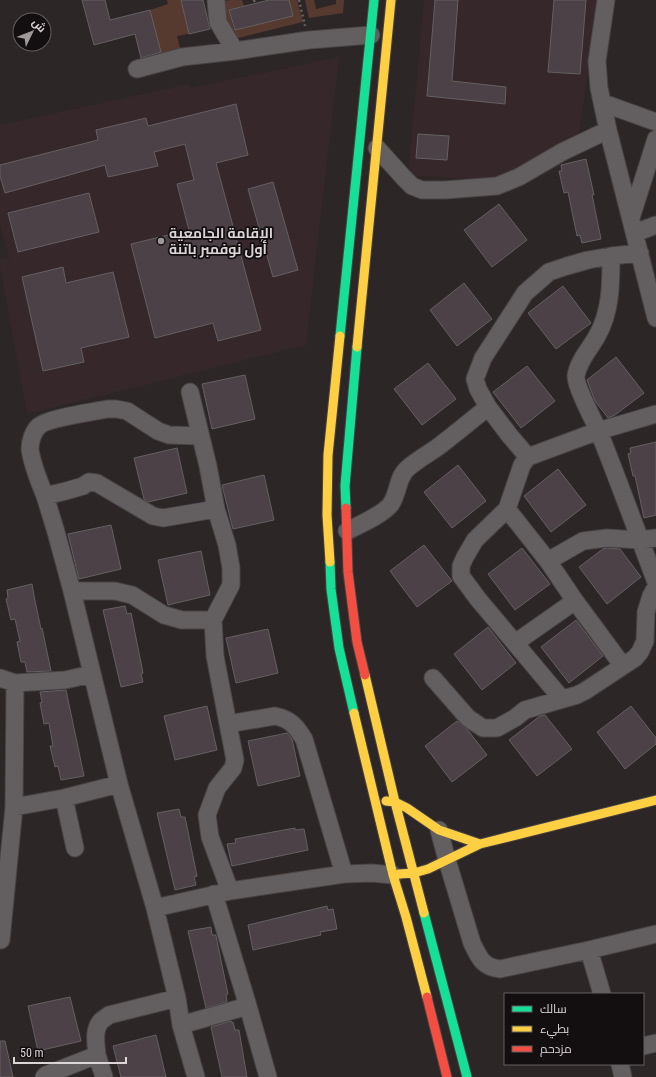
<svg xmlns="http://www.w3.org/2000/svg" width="656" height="1077" font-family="'Roboto Condensed',Cairo,sans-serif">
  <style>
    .built { fill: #36272b }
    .green { fill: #563a2f }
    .building { fill: #4b4146; stroke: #646061 }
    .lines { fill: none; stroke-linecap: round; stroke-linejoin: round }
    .street-casing { stroke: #484344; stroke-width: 19 }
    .fast-casing { stroke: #484344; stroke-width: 11 }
    .slow-casing { stroke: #484344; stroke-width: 11 }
    .jam-casing { stroke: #484344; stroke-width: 11 }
    .path { stroke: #676263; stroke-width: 2.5; stroke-dasharray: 2 3; stroke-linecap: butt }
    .street { stroke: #635f60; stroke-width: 17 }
    .fast { stroke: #16e098; stroke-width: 9 }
    .slow { stroke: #ffcf43; stroke-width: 9 }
    .jam { stroke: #f24e42; stroke-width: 9 }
    .poi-dot { fill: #9e9899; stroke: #130e10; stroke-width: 1.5 }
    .labels { text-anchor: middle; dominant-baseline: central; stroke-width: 3.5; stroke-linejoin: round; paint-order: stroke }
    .poi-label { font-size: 14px; font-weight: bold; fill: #dcd5d7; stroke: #130e10; text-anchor: start }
  </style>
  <rect width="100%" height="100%" fill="#2c2627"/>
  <path class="built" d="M 424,0 L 598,0 L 578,142 L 495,181 L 408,175 Z
    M 339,57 L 306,345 L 27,414 L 0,266 L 0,259 L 9,257 L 0,225 L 0,125 L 189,84 L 190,88 Z"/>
  <path class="green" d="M 167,0 L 181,0 L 189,34 L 177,36 L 181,52 L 162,58 L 150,10 L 168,4 Z
    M 230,0 L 242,0 L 244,6 L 229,10 L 234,30 L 293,16 L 289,0 L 297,0 L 303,22 L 234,39 L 219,2 Z
    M 305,0 L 314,0 L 316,9 L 336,4 L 336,0 L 344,0 L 343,13 L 309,18 Z"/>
  <path class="building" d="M 82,0 L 105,0 L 110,20 L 150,10 L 161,52 L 141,58 L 135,34 L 94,45 Z
    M 181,0 L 203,0 L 210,29 L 189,34 Z
    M 269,0 L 289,0 L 293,16 L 235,30 L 229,10 Z
    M 435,0 L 458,0 L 452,81 L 506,87 L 505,104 L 427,96 Z
    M 554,0 L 586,0 L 580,74 L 548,72 Z
    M 236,104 L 248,155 L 216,163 L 261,330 L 218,341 L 213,323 L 155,338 L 131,244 L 189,230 L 177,184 L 194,180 L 185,144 L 154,152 L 158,166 L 108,177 L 105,165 L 5,193 L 0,176 L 0,165 L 98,140 L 96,130 L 146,118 L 148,126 Z
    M 418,134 L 449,136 L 447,160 L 416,158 Z
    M 586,159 L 594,195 L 592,195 L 601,239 L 582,243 L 580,235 L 577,236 L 568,192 L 564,193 L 559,171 L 562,171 L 561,165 Z
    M 273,182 L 298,270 L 273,277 L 248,189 Z
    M 89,193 L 99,232 L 18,252 L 8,213 Z
    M 499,204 L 527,240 L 492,267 L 464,230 Z
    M 63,267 L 66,283 L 113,272 L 129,337 L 81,348 L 84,362 L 43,371 L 22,277 Z
    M 464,283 L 492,319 L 457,346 L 430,310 Z
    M 563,286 L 591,323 L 556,349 L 528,313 Z
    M 616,357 L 644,393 L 615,415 L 608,418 L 595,401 L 587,380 Z
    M 428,363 L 456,399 L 422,425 L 394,389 Z
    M 527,366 L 555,401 L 521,428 L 493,392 Z
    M 245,375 L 255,419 L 212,429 L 202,384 Z
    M 656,442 L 656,515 L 644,518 L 635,476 L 633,476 L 628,454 L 631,453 L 630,448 Z
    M 177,448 L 187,493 L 148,502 L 144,499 L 134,458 Z
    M 458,465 L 486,501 L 452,528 L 424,492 Z
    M 558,469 L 586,505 L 551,532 L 524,496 Z
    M 264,475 L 274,520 L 233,529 L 222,485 Z
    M 111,525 L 121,569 L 79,579 L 68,534 Z
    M 424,545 L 452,581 L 417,607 L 390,571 Z
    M 522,548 L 550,584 L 515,610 L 488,574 Z
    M 607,548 L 620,549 L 641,577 L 607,604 L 579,567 L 603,549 Z
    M 201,551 L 210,595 L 168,605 L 158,560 Z
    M 32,584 L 35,601 L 41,629 L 42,628 L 51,671 L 27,672 L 25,662 L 21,662 L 17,642 L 20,641 L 15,619 L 11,620 L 6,599 L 8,598 L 7,590 Z
    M 125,606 L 127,614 L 131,613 L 143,673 L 141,674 L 143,682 L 121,687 L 103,610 Z
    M 576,620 L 603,656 L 569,683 L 541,647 Z
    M 488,627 L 516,663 L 482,690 L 454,654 Z
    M 268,629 L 278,673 L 236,683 L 226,638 Z
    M 66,690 L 84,776 L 61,780 L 58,766 L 55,767 L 50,746 L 53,746 L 49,723 L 44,724 L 40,703 L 42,702 L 40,692 Z
    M 207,706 L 217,750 L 175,760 L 164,716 Z
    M 631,706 L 656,738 L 656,744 L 625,769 L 597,732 Z
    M 545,715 L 572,749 L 537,776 L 509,740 L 540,716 Z
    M 457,721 L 467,729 L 487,755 L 452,782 L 425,746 Z
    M 287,733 L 292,739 L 300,776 L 258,786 L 248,741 Z
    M 179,809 L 181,817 L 185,817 L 197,876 L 194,877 L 196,885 L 175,890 L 157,813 Z
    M 295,828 L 295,830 L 304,829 L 308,850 L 232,866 L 227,844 L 236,843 L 235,839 Z
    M 327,906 L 328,910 L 333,909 L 337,929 L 320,932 L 321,935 L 253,950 L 248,925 Z
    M 211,927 L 212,935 L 216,935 L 216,936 L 228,994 L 226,995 L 227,1002 L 206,1008 L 188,931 Z
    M 70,997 L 81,1041 L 38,1051 L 28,1006 Z
    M 231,1021 L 232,1023 L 233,1022 L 235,1030 L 239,1030 L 247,1077 L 222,1077 L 211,1027 Z
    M 156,1035 L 166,1077 L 121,1077 L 113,1046 Z
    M 0,1041 L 5,1041 L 13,1077 L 0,1077 Z"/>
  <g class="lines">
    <defs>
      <path id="street" d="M 606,0 L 597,61 L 599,88 L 608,130 L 656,318
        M 216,1 L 218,22 L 235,51
        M 137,69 L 182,57 L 235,51 L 309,40 L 371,35
        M 603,103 L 656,122
        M 377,148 L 404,178 L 412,186 L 422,190 L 445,190 L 497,186 L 519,177 L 562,152 L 608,130
        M 631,218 L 656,139
        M 635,233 L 656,225
        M 611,256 C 611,283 611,312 597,336 C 590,349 578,361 576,376 C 575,385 594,421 599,432 C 619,482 637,532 656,582
        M 190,392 L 208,466 L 216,509 L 227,545 L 231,568 L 231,585 L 213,620 L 215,656 L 228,724 L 275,716 C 290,719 296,726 304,739 L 344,874
        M 528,457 L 510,436 L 488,407 L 478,389 L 475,379 L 483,358 L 525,293 L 549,272 L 567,266 L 588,260 L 611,256 L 640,253
        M 45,496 C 39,481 32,465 30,449 C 30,442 33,431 39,426 C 48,418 93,412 107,409 L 116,409 L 127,411 L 158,431 L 169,435 L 200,436
        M 507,509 L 548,561 L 575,601 L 623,666
        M 347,531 C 359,525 384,514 391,504 C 399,492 397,477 408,468 C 417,460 428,454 438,447 C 455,434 472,420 488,407
        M 548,561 L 583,541 L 607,538 L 640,540 L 656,538
        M 72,591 L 115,591 L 132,595 L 164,615 L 182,620 L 213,620
        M 515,643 L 575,601
        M 0,678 L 15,683 L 65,680 L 92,674
        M 433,678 L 468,718 L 483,728 L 497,728 L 515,718 L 525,710 L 577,695 L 585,691 L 635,658 L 640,652 L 645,641 L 646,612 L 651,596 L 656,587
        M 562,699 L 478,599 L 461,576 L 461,566 L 465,557 L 475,540 L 507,509 L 522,465 L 528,457 L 598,431 L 656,414
        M 228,724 L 235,760 L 233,768 L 217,788 L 207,815 L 210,837 L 230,891
        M 64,798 L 75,848
        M 14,807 L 64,798 L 119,784
        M 439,830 L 447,860 L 472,943 C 479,957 482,967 500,969 L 589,950 L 656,934
        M 214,894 L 248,1006 L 268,1077
        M 155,908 L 230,891 L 344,874 L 372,873 L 393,875
        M 1,940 L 14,807 L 15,683
        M 589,950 L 602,994
        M 181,1025 L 248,1006
        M 643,1046 L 656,1043
        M 97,1055 L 104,1077
        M 620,1064 L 623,1077
        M 44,1077 L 46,1075 L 97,1055 C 96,1044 93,1030 101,1021 C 103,1019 107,1017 109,1015 L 177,998
        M 196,1077 L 181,1025 L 177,998 L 155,908 L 119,784 L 72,591 L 56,532 L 45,496 L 66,491 L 83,486 L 89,482 L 97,483 L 153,516 L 163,518 L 216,509"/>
      <path id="fast" d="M 340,336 L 374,0
        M 346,508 L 345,486 L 357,347
        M 330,562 L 331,589 L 339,648 L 354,713
        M 424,913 L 467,1077"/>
      <path id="slow" d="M 357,347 L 391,0
        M 330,562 L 327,515 L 328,455 L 340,336
        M 365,675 L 395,802 L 424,913
        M 354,713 L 393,875 L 406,917 L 427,997
        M 386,801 L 395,802 L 407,808 L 439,830 L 480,844
        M 399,874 L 414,873 L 428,869 L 480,844 L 656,800"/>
      <path id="jam" d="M 346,508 L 348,572 L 357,642 L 365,675
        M 427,997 L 447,1077"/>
    </defs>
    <use href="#street" class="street-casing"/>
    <use href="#fast" class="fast-casing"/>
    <use href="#slow" class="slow-casing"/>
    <use href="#jam" class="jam-casing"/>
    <path class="path" d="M 254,0 L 255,4
      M 299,0 L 305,26"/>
    <use href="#street" class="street"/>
    <use href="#fast" class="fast"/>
    <use href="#slow" class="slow"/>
    <use href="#jam" class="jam"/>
  </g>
  <circle class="poi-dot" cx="161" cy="241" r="4"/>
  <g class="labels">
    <g class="poi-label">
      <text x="169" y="233">الإقامة الجامعية<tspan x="169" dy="16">أول نوفمبر باتنة</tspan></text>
    </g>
  </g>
  <rect x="504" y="993" width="140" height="72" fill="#130e10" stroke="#635e60"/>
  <rect x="512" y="1006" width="20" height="6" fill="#16e098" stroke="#635e60"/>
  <text x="540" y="1013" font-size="12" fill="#dcd5d7">سالك</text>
  <rect x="512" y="1026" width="20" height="6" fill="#ffcf43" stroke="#635e60"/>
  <text x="540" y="1033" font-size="12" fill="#dcd5d7">بطيء</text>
  <rect x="512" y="1046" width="20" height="6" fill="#f24e42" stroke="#635e60"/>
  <text x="540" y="1053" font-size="12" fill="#dcd5d7">مزدحم</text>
  <g transform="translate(32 32) rotate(47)"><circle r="19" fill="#130e10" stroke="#635e60"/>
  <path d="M0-3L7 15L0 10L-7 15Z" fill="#9e9899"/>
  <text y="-6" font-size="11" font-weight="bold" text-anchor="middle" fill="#dcd5d7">ش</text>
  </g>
  <path d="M14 1057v6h112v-6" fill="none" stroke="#dcd5d7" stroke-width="2"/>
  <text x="20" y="1057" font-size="12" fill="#dcd5d7" stroke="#130e10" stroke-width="3" paint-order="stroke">50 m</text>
</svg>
